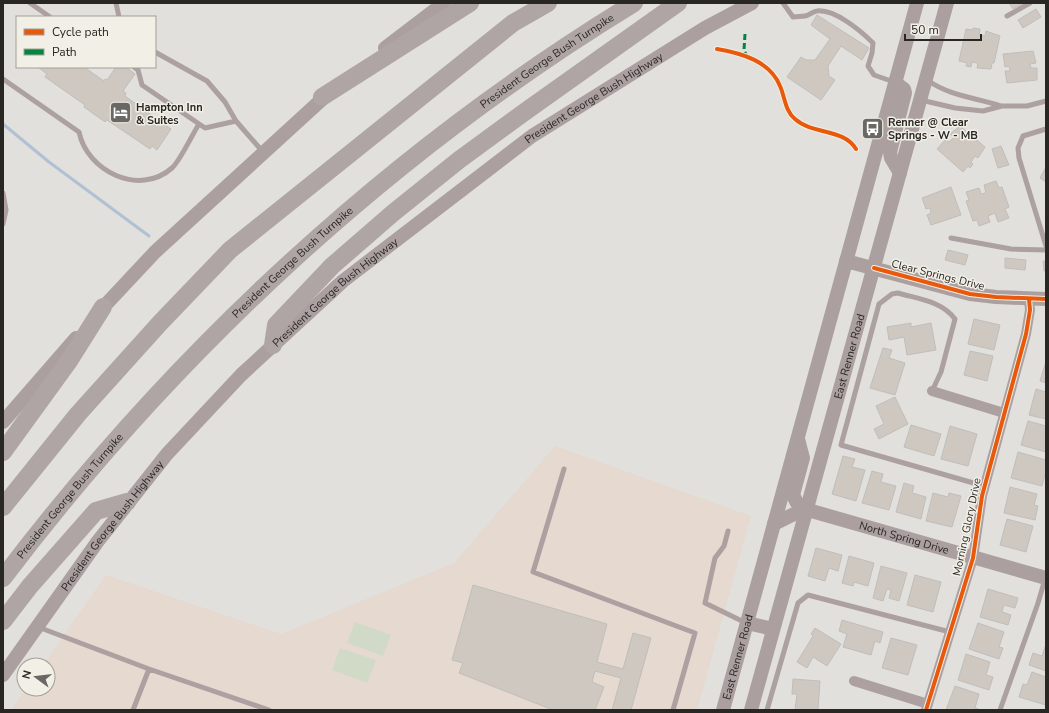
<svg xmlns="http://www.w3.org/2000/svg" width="1049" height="713" font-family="'Nunito Sans',sans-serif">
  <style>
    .commercial { fill: #e5d9d0 }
    .green { fill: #d1dac7 }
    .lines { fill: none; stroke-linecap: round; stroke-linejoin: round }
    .stream { stroke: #afc1d3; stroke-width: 3 }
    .building { fill: #cec8c1; stroke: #c0bebb }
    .lane { stroke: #aca0a1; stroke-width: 5 }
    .street { stroke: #aca0a1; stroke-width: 10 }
    .secondary { stroke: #ab9fa0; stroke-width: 14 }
    .highway { stroke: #b0a5a5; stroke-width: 18 }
    .quiet { stroke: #00873e; stroke-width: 3; stroke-dasharray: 6 3; stroke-linecap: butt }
    .cycleway-casing { stroke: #f2efe6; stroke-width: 6 }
    .cycleway { stroke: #e8590c; stroke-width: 4 }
    .labels { text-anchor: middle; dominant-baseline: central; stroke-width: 3; stroke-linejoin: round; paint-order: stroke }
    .street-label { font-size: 11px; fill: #282724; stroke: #f2efe6 }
    .poi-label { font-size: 11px; font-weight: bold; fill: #282724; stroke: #f2efe6; text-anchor: start }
  </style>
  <rect width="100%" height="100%" fill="#e1e0dc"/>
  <path class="commercial" d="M 555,446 L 751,516 L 697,710 L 11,710 L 26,689 L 48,689 L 48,665 L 43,665 L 106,575 L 281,634 L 454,563 Z"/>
  <path class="green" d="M 355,622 L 391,635 L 383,656 L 347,643 Z
    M 340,648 L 376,660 L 367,683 L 332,670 Z"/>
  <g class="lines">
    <path class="stream" d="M 3,124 L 49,162 L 149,236"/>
  </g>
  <path class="building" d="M 1009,3 L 1023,3 L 1013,9 Z
    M 1036,9 L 1041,17 L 1023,28 L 1018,20 Z
    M 817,15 L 869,48 L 862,60 L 841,46 L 828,66 L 829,76 L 835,80 L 821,100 L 787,77 L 801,57 L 806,60 L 815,60 L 830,39 L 811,25 Z
    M 973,28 L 980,29 L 979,35 L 985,36 L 986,31 L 1000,36 L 994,63 L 992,63 L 991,69 L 977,68 L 978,63 L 972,62 L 971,67 L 966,66 L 967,63 L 959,61 L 966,29 L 973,30 Z
    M 1033,51 L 1036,63 L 1030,64 L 1031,68 L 1037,68 L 1037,80 L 1007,83 L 1005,71 L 1010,71 L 1009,66 L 1005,67 L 1003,54 Z
    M 38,67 L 84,67 L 104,81 L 105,79 L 107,80 L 116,67 L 126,67 L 135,74 L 123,91 L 126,93 L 125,96 L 171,129 L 157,150 L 152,146 L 150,149 L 107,120 L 105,122 L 84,107 L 85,105 L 45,77 L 47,74 Z
    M 960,126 L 985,147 L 978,158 L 975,156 L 971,162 L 973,164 L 970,168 L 968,166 L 963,172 L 937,149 L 946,139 L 949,142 L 954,137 L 950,134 Z
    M 1001,146 L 1009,165 L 998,168 L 992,149 Z
    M 1046,167 L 1046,182 L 1040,178 Z
    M 996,181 L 999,188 L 1002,187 L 1009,207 L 1005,209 L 1009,218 L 998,222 L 995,213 L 988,216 L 990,222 L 979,226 L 977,220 L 973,221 L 966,201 L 969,200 L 966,192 L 979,188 L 981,194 L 986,193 L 984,185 Z
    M 951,187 L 961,215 L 931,225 L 927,215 L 931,213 L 930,208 L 926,209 L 922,198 Z
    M 948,250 L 968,255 L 965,265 L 945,260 Z
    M 1005,258 L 1026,260 L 1025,270 L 1005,268 Z
    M 1043,261 L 1046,261 L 1046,271 L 1044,271 Z
    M 974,319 L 1000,325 L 994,350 L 968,344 Z
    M 911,323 L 911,327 L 931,323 L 936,350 L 907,355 L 904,337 L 889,340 L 887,327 Z
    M 883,348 L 892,350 L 889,358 L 905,363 L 895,395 L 870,388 Z
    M 970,351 L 993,356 L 987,381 L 964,375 Z
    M 1046,361 L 1046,383 L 1040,381 Z
    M 1036,389 L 1046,392 L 1046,419 L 1029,415 Z
    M 895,397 L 908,424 L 879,439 L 874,429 L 884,424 L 876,406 Z
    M 1028,421 L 1046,426 L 1046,452 L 1021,445 Z
    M 911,425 L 941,434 L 934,456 L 904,447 Z
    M 950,426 L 977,434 L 968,466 L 941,459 Z
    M 1018,452 L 1046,460 L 1046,471 L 1042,486 L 1011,478 Z
    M 843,456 L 855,459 L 852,467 L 865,470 L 856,501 L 832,494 Z
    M 872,471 L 883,474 L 881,482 L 896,486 L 889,510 L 862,503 Z
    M 904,483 L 914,486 L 912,493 L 926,497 L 921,519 L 896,512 Z
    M 1010,487 L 1037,494 L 1034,505 L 1038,506 L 1035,520 L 1004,513 Z
    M 933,493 L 948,497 L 949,493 L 961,496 L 952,527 L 926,521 Z
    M 1007,519 L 1033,526 L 1026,552 L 1000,545 Z
    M 816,548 L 842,555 L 838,571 L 829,568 L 825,581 L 808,576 Z
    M 849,556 L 874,563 L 868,586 L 854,582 L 853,586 L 842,583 Z
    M 881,566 L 907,573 L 899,601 L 889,598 L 891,590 L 887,589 L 883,601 L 873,598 Z
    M 915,575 L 941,582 L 933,612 L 907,605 Z
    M 473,585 L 607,624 L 597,662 L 623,669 L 633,633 L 651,638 L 631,710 L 612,710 L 621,678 L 595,671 L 592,682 L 604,687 L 595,710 L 553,710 L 459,673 L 463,663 L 452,660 Z
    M 988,589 L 1018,598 L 1015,608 L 1004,605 L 1002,612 L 1011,615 L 1008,625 L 980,617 Z
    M 842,620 L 883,632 L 880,643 L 875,641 L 871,655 L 843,647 L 847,634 L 839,631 Z
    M 978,623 L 1004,632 L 999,647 L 1003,648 L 999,659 L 969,649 Z
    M 815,628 L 841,644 L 827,666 L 813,657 L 807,668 L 797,662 L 813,636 L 811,634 Z
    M 891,638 L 917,645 L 908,675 L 882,668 Z
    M 1046,644 L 1046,671 L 1029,665 L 1033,653 L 1042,656 Z
    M 966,654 L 990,662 L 986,675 L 993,677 L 989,690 L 958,680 Z
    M 1032,672 L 1046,677 L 1046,705 L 1019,697 L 1023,684 L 1027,685 Z
    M 793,679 L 820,681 L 818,710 L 790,710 L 795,710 L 797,694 L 792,694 Z
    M 955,686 L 979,694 L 975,708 L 981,710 L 946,710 Z"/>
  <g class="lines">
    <path class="lane" d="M 30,3 L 50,17
      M 116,3 L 119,17
      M 783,3 L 793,17 C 798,16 804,17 808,15 C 811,14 814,11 817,11 C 835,9 861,31 873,43 L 872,53 L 868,66 L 874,75 L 894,82
      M 1007,16 L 1030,3
      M 155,52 L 207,81 L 225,102 L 236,121
      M 134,67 L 138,70 L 142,85 L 205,128 L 236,121 L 263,152
      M 3,79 L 79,132 C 87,171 139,197 172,168 C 180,161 192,135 199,124
      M 927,80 C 952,97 974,97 1001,106
      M 921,100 L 955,108 L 983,111 L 1002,106 L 1027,106 L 1046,101
      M 1046,129 L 1023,136 L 1018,148 L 1019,158 L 1046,246
      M 3,193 L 6,210 L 3,224
      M 951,238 L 1011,249 L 1046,250
      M 932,391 L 941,372 L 955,319 C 942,301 918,299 898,293 L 892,294 L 879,304 L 841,445 L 984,486
      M 564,469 L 533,572 L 695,633 L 673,710
      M 728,531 L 724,546 L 715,558 L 705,603 L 746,623
      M 38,627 L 149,669 L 133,710
      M 149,669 L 269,710
      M 767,710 L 798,603 L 808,595 L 950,632
      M 1000,710 L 1038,603 L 1045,579"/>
    <path class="street" d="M 932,391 L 1004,413
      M 854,681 L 928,704
      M 926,710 L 973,558 L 982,496 L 1026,334 L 1030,310 L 1029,299"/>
    <g class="secondary">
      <path d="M 385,48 L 444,3"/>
      <path d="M 896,83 L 904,89 L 905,93 L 890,152 L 891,158 L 900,173"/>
      <path d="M 846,261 L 970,294 L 996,297 L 1046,299"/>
      <path d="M 96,315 L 155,252 L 330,92"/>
      <path d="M 3,422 L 76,338"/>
      <path id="s1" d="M 798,439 L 803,458 L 793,495 L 797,503 L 808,510 L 1046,578"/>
      <path d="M 774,524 L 792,515 L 808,510"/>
      <path d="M 747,623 L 773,629"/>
      <path id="s2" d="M 3,675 L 98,541 L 167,454 L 241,375 L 343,281 L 532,136 L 705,28 L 752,3"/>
      <path id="s3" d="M 723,710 L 917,3"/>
      <path id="s4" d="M 751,710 L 947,3"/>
    </g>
    <g class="highway">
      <path d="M 322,97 L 470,3"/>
      <path d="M 273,345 L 276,325 L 332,266 L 393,213 L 459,160 L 526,111 L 678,3"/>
      <path d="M 3,452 L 69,361 L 103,307"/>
      <path d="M 3,507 L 78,414 L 160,323 L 230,250 L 513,23 L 548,3"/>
      <path id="s5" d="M 3,578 C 176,350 390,152 634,3"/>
      <path d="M 3,621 L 30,586 L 96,511 L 127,502"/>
    </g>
    <path class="quiet" d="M 745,34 L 744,50 L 747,57"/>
    <defs>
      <path id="cycleway" d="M 717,49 C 741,53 770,61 780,86 C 785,97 785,111 795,119 C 813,135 843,128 856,149
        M 874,268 L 970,294 L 996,297 L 1046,299
        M 926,710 L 973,558 L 982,496 L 1026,334 L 1030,310 L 1029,299"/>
    </defs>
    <use href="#cycleway" class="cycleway-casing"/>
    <use href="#cycleway" class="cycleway"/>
  </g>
  <defs>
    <symbol id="hotel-square" viewBox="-11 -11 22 22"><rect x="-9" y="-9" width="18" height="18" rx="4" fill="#696864" stroke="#f2efe6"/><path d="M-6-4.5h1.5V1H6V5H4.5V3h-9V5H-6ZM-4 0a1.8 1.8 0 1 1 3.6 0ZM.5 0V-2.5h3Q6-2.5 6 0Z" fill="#fff"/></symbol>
    <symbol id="bus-square" viewBox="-11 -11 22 22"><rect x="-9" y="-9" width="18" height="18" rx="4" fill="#696864" stroke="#f2efe6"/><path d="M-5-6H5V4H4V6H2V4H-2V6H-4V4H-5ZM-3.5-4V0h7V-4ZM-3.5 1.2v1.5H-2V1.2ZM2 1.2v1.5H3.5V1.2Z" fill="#fff"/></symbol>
  </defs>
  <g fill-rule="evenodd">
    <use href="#hotel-square" x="108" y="100" width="25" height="25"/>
    <use href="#bus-square" x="860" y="116" width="25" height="25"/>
  </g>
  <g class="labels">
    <g class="street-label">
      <text stroke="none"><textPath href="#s5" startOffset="754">President George Bush Turnpike</textPath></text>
      <text stroke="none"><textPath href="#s2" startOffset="833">President George Bush Highway</textPath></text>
      <text stroke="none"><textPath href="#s5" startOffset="429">President George Bush Turnpike</textPath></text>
      <text transform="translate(938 275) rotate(14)">Clear Springs Drive</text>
      <text stroke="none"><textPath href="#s2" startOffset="509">President George Bush Highway</textPath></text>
      <text stroke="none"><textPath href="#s4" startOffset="367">East Renner Road</textPath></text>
      <text stroke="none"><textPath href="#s5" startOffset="106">President George Bush Turnpike</textPath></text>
      <text stroke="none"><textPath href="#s2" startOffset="185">President George Bush Highway</textPath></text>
      <text transform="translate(967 527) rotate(-78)">Morning Glory Drive</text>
      <text stroke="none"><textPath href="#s1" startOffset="180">North Spring Drive</textPath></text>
      <text stroke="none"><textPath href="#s3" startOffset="55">East Renner Road</textPath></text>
    </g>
    <g class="poi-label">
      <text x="136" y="107">Hampton Inn<tspan x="136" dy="13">&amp; Suites</tspan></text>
      <text x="888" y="122">Renner @ Clear<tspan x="888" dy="13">Springs - W - MB</tspan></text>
    </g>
  </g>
  <rect width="1049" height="713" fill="none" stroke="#282724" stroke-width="8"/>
  <rect x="16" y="16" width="140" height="52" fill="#f2efe6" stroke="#a19f98"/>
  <rect x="24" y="29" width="20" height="6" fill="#e8590c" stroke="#a19f98"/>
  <text x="52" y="36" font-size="12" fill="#282724">Cycle path</text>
  <rect x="24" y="49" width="20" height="6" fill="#00873e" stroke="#a19f98"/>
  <text x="52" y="56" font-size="12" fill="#282724">Path</text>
  <g transform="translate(36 677) rotate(285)"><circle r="19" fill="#f2efe6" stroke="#a19f98"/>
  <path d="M0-3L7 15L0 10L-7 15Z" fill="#696864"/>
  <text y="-6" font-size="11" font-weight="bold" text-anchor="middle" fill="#282724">N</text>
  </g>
  <path d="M905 34v6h76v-6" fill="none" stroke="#282724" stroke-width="2"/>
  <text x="911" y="34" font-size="12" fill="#282724" stroke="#f2efe6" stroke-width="3" paint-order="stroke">50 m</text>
</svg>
